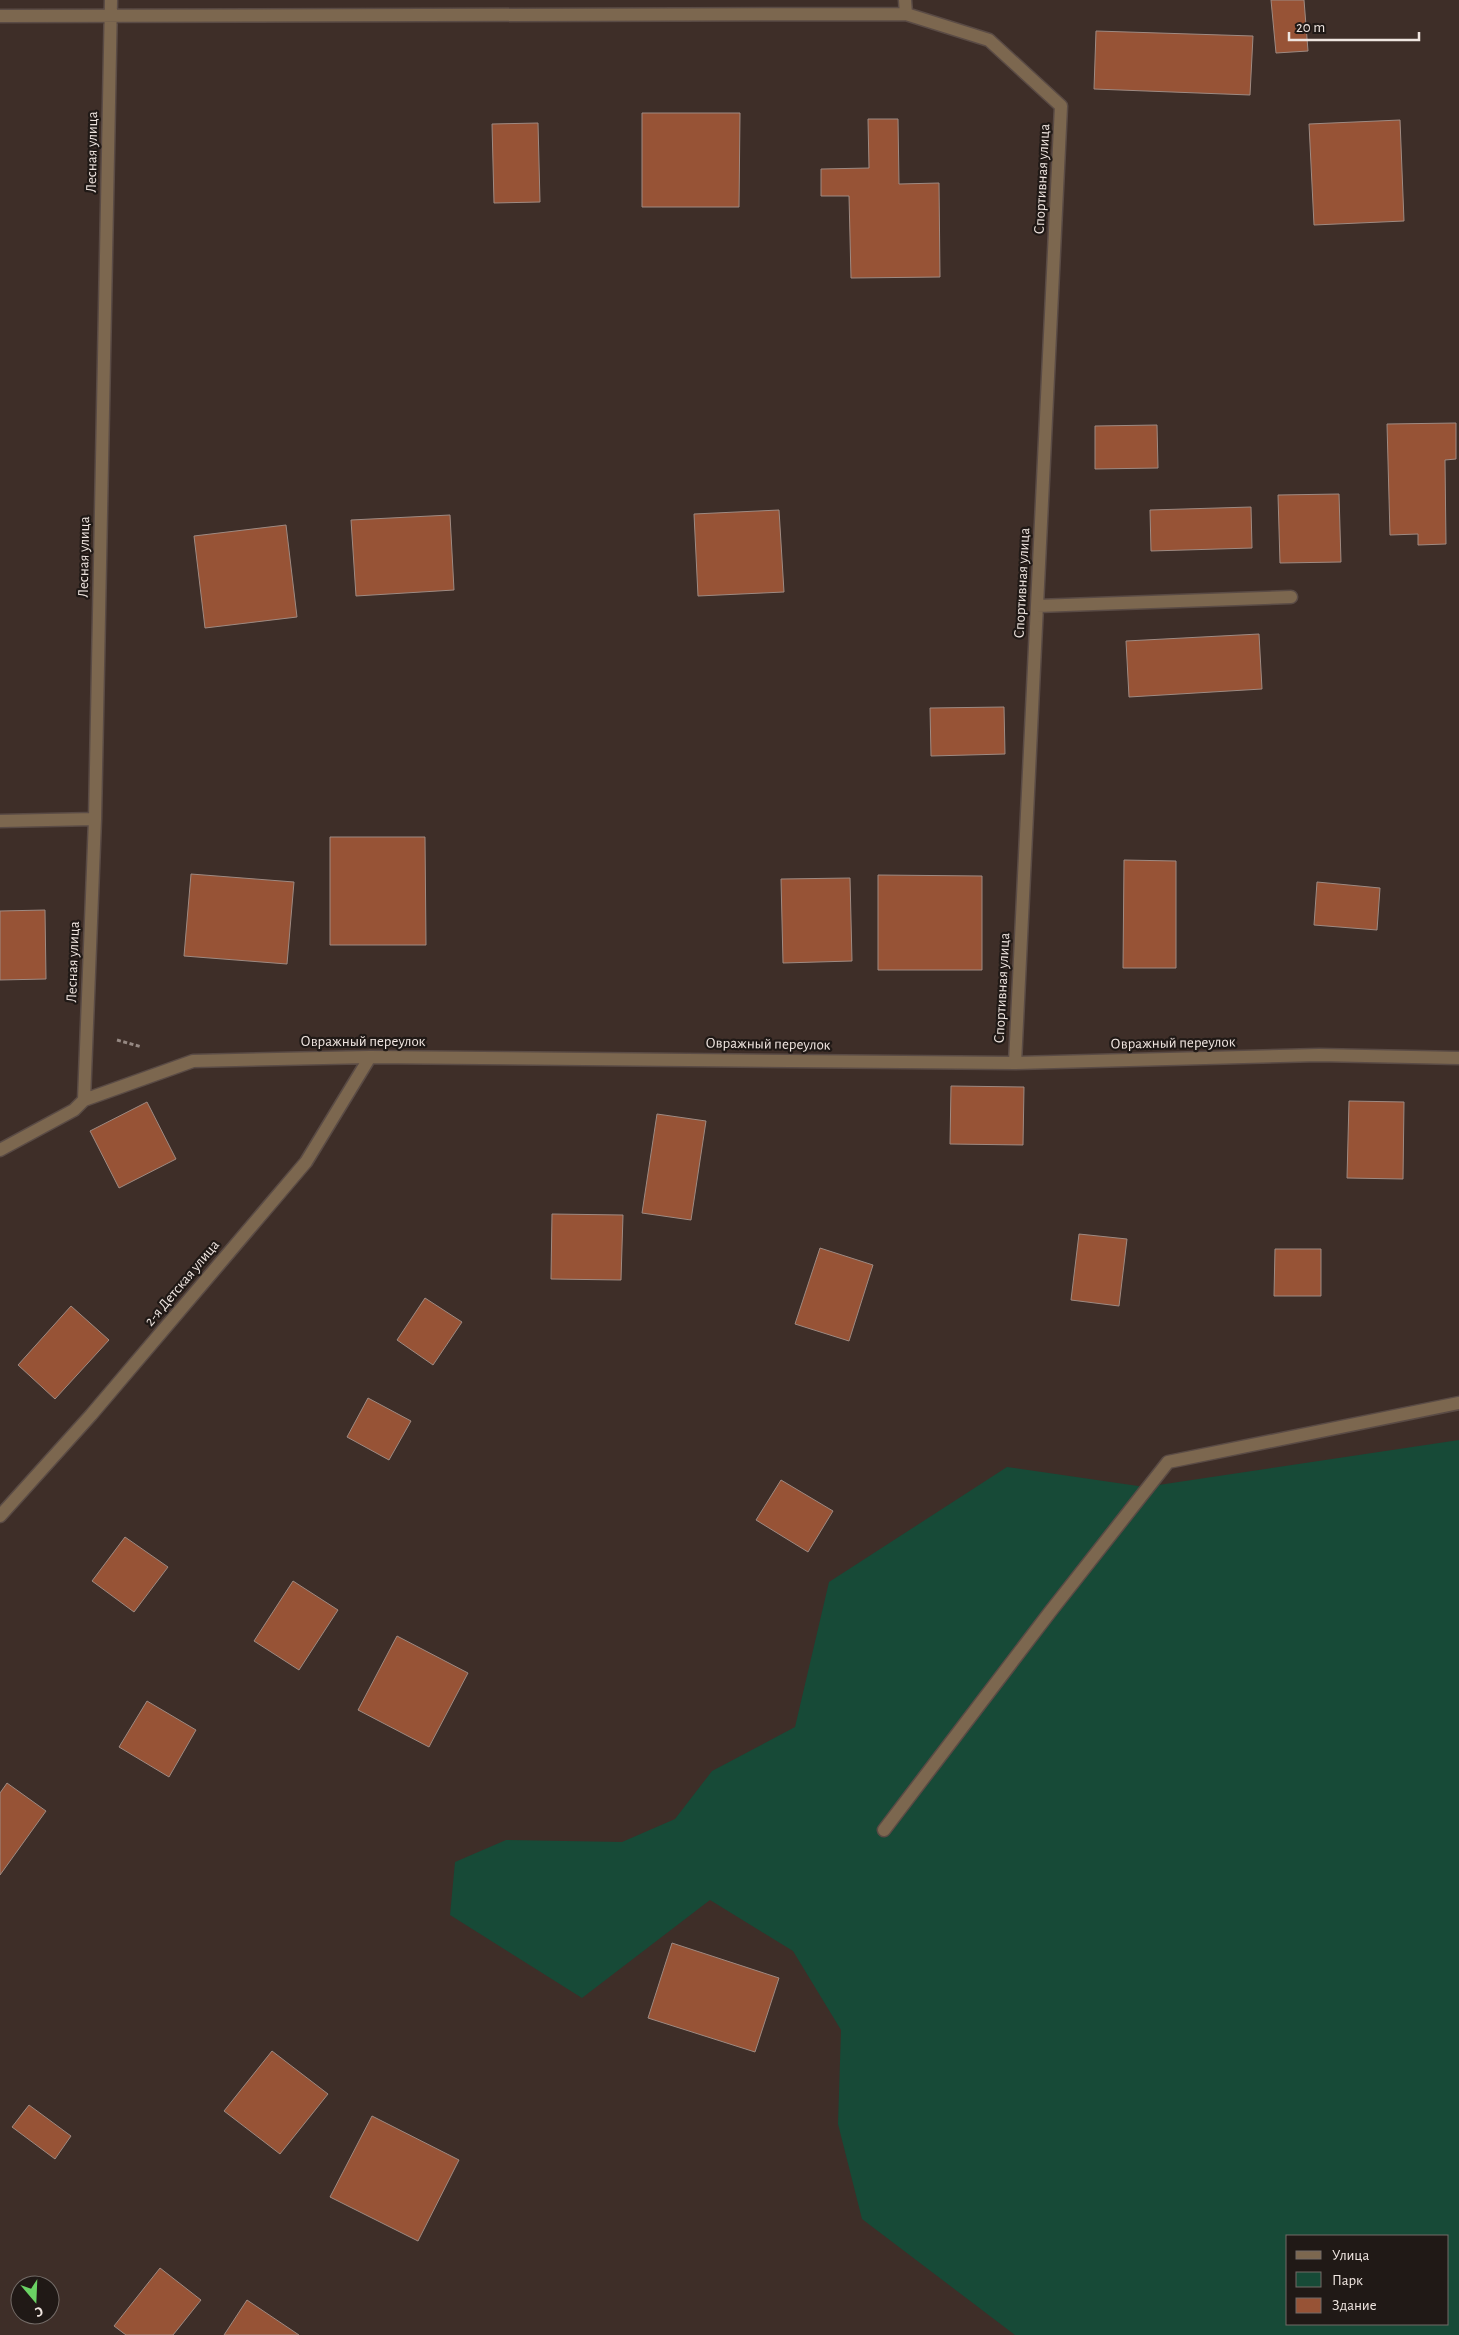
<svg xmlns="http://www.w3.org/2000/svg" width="1459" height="2335" font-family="'Alegreya Sans',sans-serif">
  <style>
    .green { fill: #174a37; fill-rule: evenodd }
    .building { fill: #975336; stroke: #9e8a82 }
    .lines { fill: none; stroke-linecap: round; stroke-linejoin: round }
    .minor-casing { stroke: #5a4b45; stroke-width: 15 }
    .path { stroke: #968983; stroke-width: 3; stroke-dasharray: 4 2.5; stroke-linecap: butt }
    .minor { stroke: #7c674f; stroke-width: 12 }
    .labels { text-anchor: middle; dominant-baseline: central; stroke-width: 4.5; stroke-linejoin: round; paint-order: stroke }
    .street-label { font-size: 15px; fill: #efe5e0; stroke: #201916 }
  </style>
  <rect width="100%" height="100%" fill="#3e2e28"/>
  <path class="green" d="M 1459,1440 L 1459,2335 L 1015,2335 L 862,2219 L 838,2124 L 841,2030 L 793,1951 L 710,1900 L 582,1998 L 450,1915 L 455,1862 L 506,1840 L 622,1842 L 675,1819 L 712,1771 L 795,1727 L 829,1582 L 1007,1467 L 1145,1487 ZM 1288,2236 L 1448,2236 L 1448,2324 L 1288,2324 Z"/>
  <path class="building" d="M 1271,0 L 1304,0 L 1308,51 L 1276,53 Z
    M 1096,31 L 1253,36 L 1250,95 L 1094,89 Z
    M 642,113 L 740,113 L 739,207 L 642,207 Z
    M 868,119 L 898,119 L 899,184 L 939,183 L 940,277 L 851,278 L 849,196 L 821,196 L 821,169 L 869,168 Z
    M 1400,120 L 1404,221 L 1314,225 L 1309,124 Z
    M 538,123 L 540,202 L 494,203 L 492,124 Z
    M 1456,423 L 1456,459 L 1445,460 L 1446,544 L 1418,545 L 1418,534 L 1390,535 L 1387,424 Z
    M 1157,425 L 1158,468 L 1095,469 L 1095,426 Z
    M 1339,494 L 1341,562 L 1280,563 L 1278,495 Z
    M 1251,507 L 1252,548 L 1151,551 L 1150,510 Z
    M 779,510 L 784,592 L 698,596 L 694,514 Z
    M 450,515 L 454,590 L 356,596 L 351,520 Z
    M 286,525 L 297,617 L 205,628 L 194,536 Z
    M 1259,634 L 1262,689 L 1129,697 L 1126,641 Z
    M 1004,707 L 1005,754 L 931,756 L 930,708 Z
    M 330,837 L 425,837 L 426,945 L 330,945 Z
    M 1124,860 L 1176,861 L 1176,968 L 1123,968 Z
    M 191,874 L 294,882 L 287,964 L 184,956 Z
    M 878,875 L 982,876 L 982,970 L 878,970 Z
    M 850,878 L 852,961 L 783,963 L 781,879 Z
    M 1317,882 L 1380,888 L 1377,930 L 1314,925 Z
    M 45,910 L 46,979 L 0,980 L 0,911 Z
    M 951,1086 L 1024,1087 L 1023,1145 L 950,1144 Z
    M 1349,1101 L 1404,1102 L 1403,1179 L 1347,1178 Z
    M 147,1102 L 176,1159 L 119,1188 L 90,1131 Z
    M 657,1114 L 706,1121 L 691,1220 L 642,1213 Z
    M 552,1214 L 623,1215 L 621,1280 L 551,1279 Z
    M 1079,1234 L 1127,1239 L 1119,1306 L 1071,1300 Z
    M 820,1248 L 873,1265 L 849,1341 L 795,1324 Z
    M 1275,1249 L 1321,1249 L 1321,1296 L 1274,1296 Z
    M 425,1298 L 462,1322 L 433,1365 L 397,1340 Z
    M 71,1306 L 109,1340 L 55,1399 L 18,1365 Z
    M 368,1398 L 411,1421 L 389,1460 L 347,1437 Z
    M 781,1480 L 833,1511 L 808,1552 L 756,1520 Z
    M 125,1537 L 168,1567 L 134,1612 L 92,1581 Z
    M 293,1581 L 338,1610 L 299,1670 L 254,1641 Z
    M 397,1636 L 468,1673 L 429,1747 L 358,1710 Z
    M 147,1701 L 196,1730 L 169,1777 L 119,1747 Z
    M 7,1783 L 46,1811 L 0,1875 L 0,1793 Z
    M 672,1943 L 779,1978 L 755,2052 L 648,2018 Z
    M 272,2051 L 328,2094 L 280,2154 L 224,2111 Z
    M 29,2105 L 71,2136 L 55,2159 L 12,2127 Z
    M 372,2116 L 459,2160 L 418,2241 L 330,2197 Z
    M 160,2268 L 201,2300 L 173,2335 L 126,2335 L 114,2326 Z
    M 247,2300 L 299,2335 L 224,2335 Z"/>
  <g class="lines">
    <defs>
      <path id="minor" d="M 905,0 L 906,14
        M 0,16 L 906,14 L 989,40 L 1061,106 L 1015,1063
        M 1037,606 L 1291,597
        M 0,821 L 95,819
        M 84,1100 L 193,1061 L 370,1057 L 1015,1063 L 1319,1055 L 1459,1058
        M 0,1150 L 74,1110 L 84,1100 L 95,819 L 111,0
        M 0,1516 L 91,1415 L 306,1162 L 370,1057
        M 884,1830 L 1050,1612 L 1168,1462 L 1459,1403"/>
    </defs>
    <use href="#minor" class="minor-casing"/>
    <path class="path" d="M 117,1040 L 142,1047"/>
    <use href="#minor" class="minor"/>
  </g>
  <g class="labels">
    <g class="street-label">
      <text transform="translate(92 152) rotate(-89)">Лесная улица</text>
      <text transform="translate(1042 179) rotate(-87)">Спортивная улица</text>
      <text transform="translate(84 557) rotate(-89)">Лесная улица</text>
      <text transform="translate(1022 583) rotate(-87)">Спортивная улица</text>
      <text transform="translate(73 962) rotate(-88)">Лесная улица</text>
      <text transform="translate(1002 988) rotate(-87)">Спортивная улица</text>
      <text x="363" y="1041">Овражный переулок</text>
      <text transform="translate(1173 1043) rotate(-1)">Овражный переулок</text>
      <text transform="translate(768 1044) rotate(1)">Овражный переулок</text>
      <text transform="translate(182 1283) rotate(-50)">2-я Детская улица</text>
    </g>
  </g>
  <rect x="1286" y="2235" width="162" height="90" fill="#201916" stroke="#736b67"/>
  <rect x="1296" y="2251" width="25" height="8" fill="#7c674f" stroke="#736b67"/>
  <text x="1332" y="2260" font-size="15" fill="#efe5e0">Улица</text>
  <rect x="1296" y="2272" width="25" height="15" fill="#174a37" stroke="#736b67"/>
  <text x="1332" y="2285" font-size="15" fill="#efe5e0">Парк</text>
  <rect x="1296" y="2298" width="25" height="15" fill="#975336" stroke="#736b67"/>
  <text x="1332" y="2310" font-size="15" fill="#efe5e0">Здание</text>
  <g transform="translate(35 2300) rotate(161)"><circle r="24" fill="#201916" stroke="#736b67"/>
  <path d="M0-4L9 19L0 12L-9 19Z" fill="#6ad364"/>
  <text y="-8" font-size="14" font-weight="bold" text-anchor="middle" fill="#efe5e0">С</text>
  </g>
  <path d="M1289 32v8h130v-8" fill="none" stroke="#efe5e0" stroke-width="2.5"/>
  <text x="1296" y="32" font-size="15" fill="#efe5e0" stroke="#201916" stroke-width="4" paint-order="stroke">20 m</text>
</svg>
